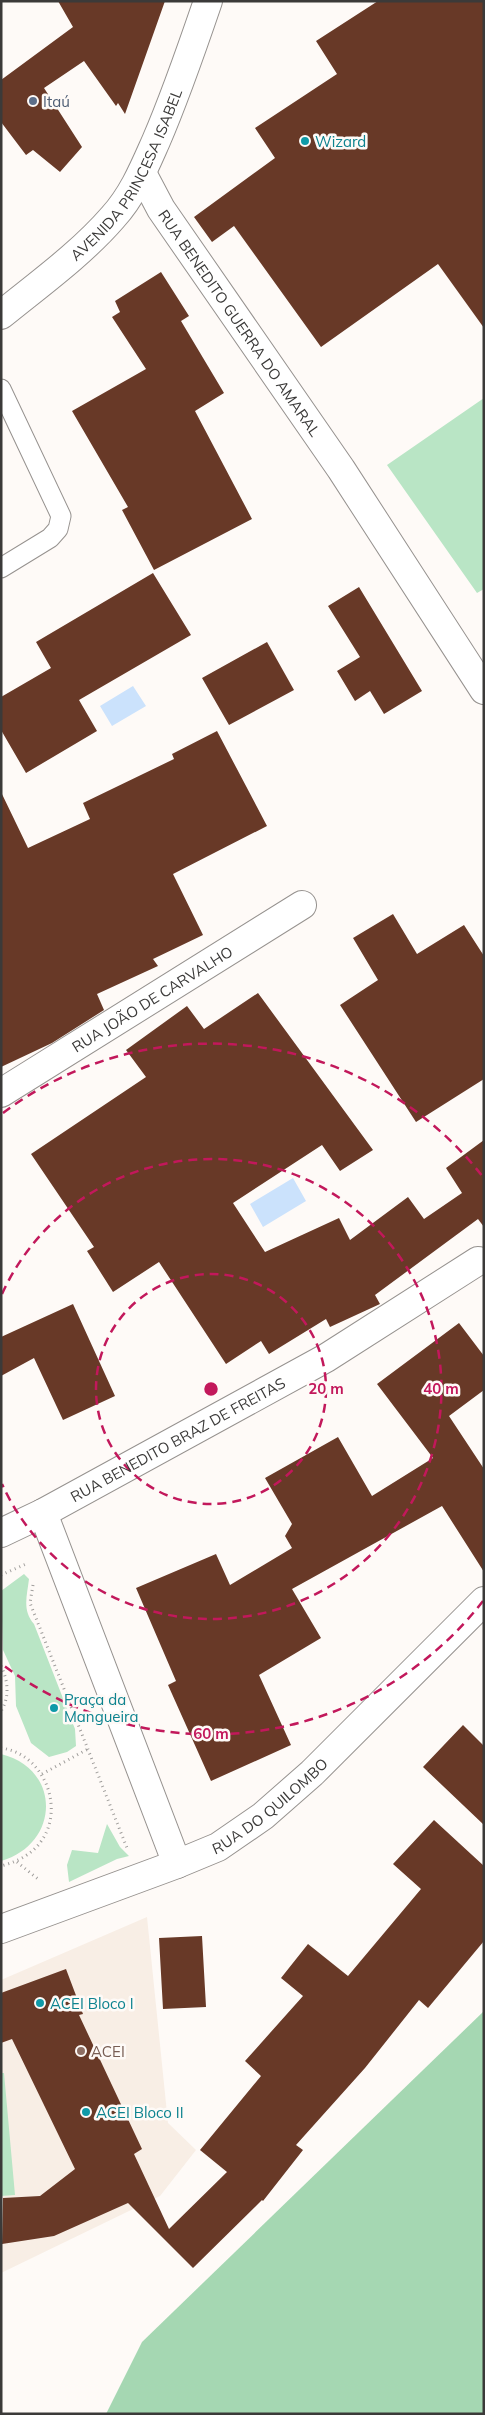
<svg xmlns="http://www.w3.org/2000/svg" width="485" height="2415" font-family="Mulish,sans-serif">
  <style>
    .built { fill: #f8eee5 }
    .green { fill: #b9e5c5 }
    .forest { fill: #a5d7b2 }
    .water { fill: #cbe2fc }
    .building { fill: #683927 }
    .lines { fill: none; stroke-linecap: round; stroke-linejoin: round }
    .service-casing { stroke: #96928f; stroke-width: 21 }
    .minor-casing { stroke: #96928f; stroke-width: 30 }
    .secondary-casing { stroke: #96928f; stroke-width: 30 }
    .path { stroke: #a09e9c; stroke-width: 3; stroke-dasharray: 1 4; stroke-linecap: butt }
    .service { stroke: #fff; stroke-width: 19 }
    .minor { stroke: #fff; stroke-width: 28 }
    .secondary { stroke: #fff; stroke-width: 28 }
    .ring { fill: none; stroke: #c2185b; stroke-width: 2.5; stroke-dasharray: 9 6 }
    .service-dot { fill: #5c6f8a; stroke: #fefaf7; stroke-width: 2 }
    .culture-dot { fill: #0f9aa8; stroke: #fefaf7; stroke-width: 2 }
    .education-dot { fill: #8d6e63; stroke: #fefaf7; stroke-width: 2 }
    .labels { text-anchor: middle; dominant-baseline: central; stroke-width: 5; stroke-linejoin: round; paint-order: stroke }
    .service-label { font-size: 15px; fill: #4e5e75; stroke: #fefaf7; text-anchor: start }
    .culture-label { font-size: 15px; fill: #0d838f; stroke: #fefaf7; text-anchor: start }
    .street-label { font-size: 15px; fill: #3b3a39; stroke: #fefaf7 }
    .education-label { font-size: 15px; fill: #785e54; stroke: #fefaf7; text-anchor: start }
    .centre { fill: #c2185b; stroke: #fefaf7; stroke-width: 2.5 }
    .ring-label { font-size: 15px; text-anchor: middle; font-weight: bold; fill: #c2185b; stroke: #fefaf7; stroke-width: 5; stroke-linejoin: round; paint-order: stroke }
  </style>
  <rect width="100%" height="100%" fill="#fefaf7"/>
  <path class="built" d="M 147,1917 L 168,2123 L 196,2150 L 160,2196 L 1,2273 L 1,1980 Z"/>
  <path class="green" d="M 484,398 L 484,589 L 477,593 L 387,465 Z
    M 24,1574 L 29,1579 C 27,1596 22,1610 34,1624 L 75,1729 L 76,1746 L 67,1752 L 49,1757 L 31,1743 L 16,1706 L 15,1676 L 3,1650 L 1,1591 Z
    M 1,1754 C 62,1769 60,1844 1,1861 Z
    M 107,1824 L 120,1847 L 129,1856 L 117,1859 L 69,1882 L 67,1865 L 72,1850 L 98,1853 Z
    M 1,2073 L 4,2073 L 15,2195 L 1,2196 Z"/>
  <path class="forest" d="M 484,2011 L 484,2414 L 106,2414 L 142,2342 Z"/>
  <path class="water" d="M 133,686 L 146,706 L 112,726 L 100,706 Z
    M 293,1178 L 306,1201 L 263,1227 L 250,1204 Z"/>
  <path class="building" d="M 58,1 L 165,1 L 125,114 L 118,103 L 116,106 L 84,61 L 44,88 L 82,147 L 60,172 L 33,150 L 26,155 L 1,122 L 1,80 L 73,27 Z
    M 378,1 L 484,1 L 484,328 L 438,264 L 321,347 L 234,226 L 212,242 L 194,217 L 275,158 L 255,128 L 337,74 L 316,41 Z
    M 161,272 L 189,316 L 181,321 L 224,393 L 195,411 L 252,519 L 154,570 L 122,510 L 128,507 L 72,411 L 146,369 L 112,317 L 120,312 L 115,301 Z
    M 153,573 L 191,635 L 79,700 L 97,731 L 26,773 L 1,730 L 1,697 L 51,668 L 36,642 Z
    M 359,587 L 422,691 L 384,714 L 370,691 L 355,701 L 337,671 L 360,657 L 328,606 Z
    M 267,642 L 294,690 L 229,725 L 202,678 Z
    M 217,731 L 267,826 L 173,874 L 203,935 L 153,959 L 158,966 L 97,994 L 104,1010 L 52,1043 L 1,1067 L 1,792 L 28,848 L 90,819 L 83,803 L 174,759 L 172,754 Z
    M 393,914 L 417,954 L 464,925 L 484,956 L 484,1079 L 416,1122 L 340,1005 L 378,980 L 353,938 Z
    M 258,993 L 373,1150 L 340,1171 L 322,1145 L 233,1203 L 265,1252 L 339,1218 L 350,1240 L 408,1197 L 424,1219 L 462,1193 L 446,1168 L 484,1140 L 484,1227 L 478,1219 L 375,1295 L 380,1304 L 330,1327 L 326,1319 L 269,1354 L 261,1341 L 226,1364 L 159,1262 L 113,1292 L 87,1251 L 94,1247 L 31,1154 L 146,1077 L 126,1050 L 187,1006 L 204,1029 Z
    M 73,1304 L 115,1396 L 63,1420 L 34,1358 L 1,1376 L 1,1337 Z
    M 459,1323 L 484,1356 L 484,1390 L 449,1416 L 484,1469 L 484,1572 L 442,1506 L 292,1589 L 321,1638 L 259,1675 L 291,1745 L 211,1781 L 168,1685 L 176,1681 L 136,1588 L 216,1554 L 230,1585 L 292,1548 L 285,1536 L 292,1524 L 265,1478 L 338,1437 L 372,1496 L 433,1458 L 377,1384 Z
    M 463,1725 L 484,1746 L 484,1825 L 423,1767 Z
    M 434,1820 L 484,1866 L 484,1941 L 428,2008 L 419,2000 L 365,2068 L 296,2145 L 303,2150 L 263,2201 L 262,2200 L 193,2268 L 128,2203 L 54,2236 L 2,2244 L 3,2198 L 40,2196 L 75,2169 L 12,2039 L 1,2043 L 1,1993 L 66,1969 L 83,2014 L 79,2015 L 142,2149 L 134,2154 L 169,2229 L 227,2172 L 200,2150 L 261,2076 L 245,2061 L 303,1996 L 281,1978 L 308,1944 L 348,1976 L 421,1889 L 393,1864 Z
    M 202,1936 L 206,2007 L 163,2009 L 159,1938 Z"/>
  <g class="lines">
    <defs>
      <path id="service" d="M 1,389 L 61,516 L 58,529 L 50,538 L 1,568"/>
      <g id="minor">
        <path id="s1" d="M 142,173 L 161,209 L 341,469 L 484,690"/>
        <path id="s2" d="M 1,1093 L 302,905"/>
        <path d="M 43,1513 L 177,1864"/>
        <path id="s3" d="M 1,1533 L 43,1513 L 326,1358 L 478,1261"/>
        <path id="s4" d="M 1,1929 L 177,1864 L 218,1847 L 263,1816 L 312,1773 L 484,1601"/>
      </g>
      <g id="secondary">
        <path id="s5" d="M 1,315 C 39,284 81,254 113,217 C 133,195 144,168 156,141 C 176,95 192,48 208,1"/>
      </g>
    </defs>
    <use href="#service" class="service-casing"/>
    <use href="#minor" class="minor-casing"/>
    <use href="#secondary" class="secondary-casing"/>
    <path class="path" d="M 1,1575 L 26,1564
      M 33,1585 L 30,1603 L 127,1848
      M 1,1666 C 8,1680 10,1697 1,1711
      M 1,1748 C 40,1753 62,1799 46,1833 C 37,1852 20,1861 1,1866
      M 42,1774 L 88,1749
      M 17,1862 L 38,1879"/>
    <use href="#service" class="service"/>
    <use href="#minor" class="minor"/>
    <use href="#secondary" class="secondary"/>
  </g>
  <g class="ring">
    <circle cx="211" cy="1389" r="115"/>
    <path d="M2 1294A230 230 0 1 1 2 1484"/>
    <path d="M483 1601A345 345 0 0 1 3 1665M3 1113A345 345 0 0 1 483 1177"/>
  </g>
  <circle class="service-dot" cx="33" cy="101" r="5"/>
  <g class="culture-dot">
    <circle cx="305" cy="141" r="5"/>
    <circle cx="54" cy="1708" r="5"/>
    <circle cx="40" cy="2003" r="5"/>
    <circle cx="86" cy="2112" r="5"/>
  </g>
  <circle class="education-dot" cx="81" cy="2051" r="5"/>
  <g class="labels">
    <g class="service-label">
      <text x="43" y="101">Itaú</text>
    </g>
    <g class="culture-label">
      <text x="315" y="141">Wizard</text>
      <text x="64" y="1699">Praça da<tspan x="64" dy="17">Mangueira</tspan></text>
      <text x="50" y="2003">ACEI Bloco I</text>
      <text x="96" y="2112">ACEI Bloco II</text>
    </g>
    <g class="street-label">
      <text stroke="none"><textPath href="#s5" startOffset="192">AVENIDA PRINCESA ISABEL</textPath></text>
      <text stroke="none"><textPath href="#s1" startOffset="179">RUA BENEDITO GUERRA DO AMARAL</textPath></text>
      <text stroke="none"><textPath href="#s2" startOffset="178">RUA JOÃO DE CARVALHO</textPath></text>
      <text stroke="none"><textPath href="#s3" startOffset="200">RUA BENEDITO BRAZ DE FREITAS</textPath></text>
      <text stroke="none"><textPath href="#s4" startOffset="298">RUA DO QUILOMBO</textPath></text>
    </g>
    <g class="education-label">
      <text x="91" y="2051">ACEI</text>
    </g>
  </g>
  <circle cx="211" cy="1389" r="8" class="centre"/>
  <g class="ring-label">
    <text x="326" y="1394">20 m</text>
    <text x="441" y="1394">40 m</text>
    <text x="211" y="1739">60 m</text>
  </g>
  <rect width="485" height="2415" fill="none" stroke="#3b3a39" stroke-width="5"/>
</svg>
